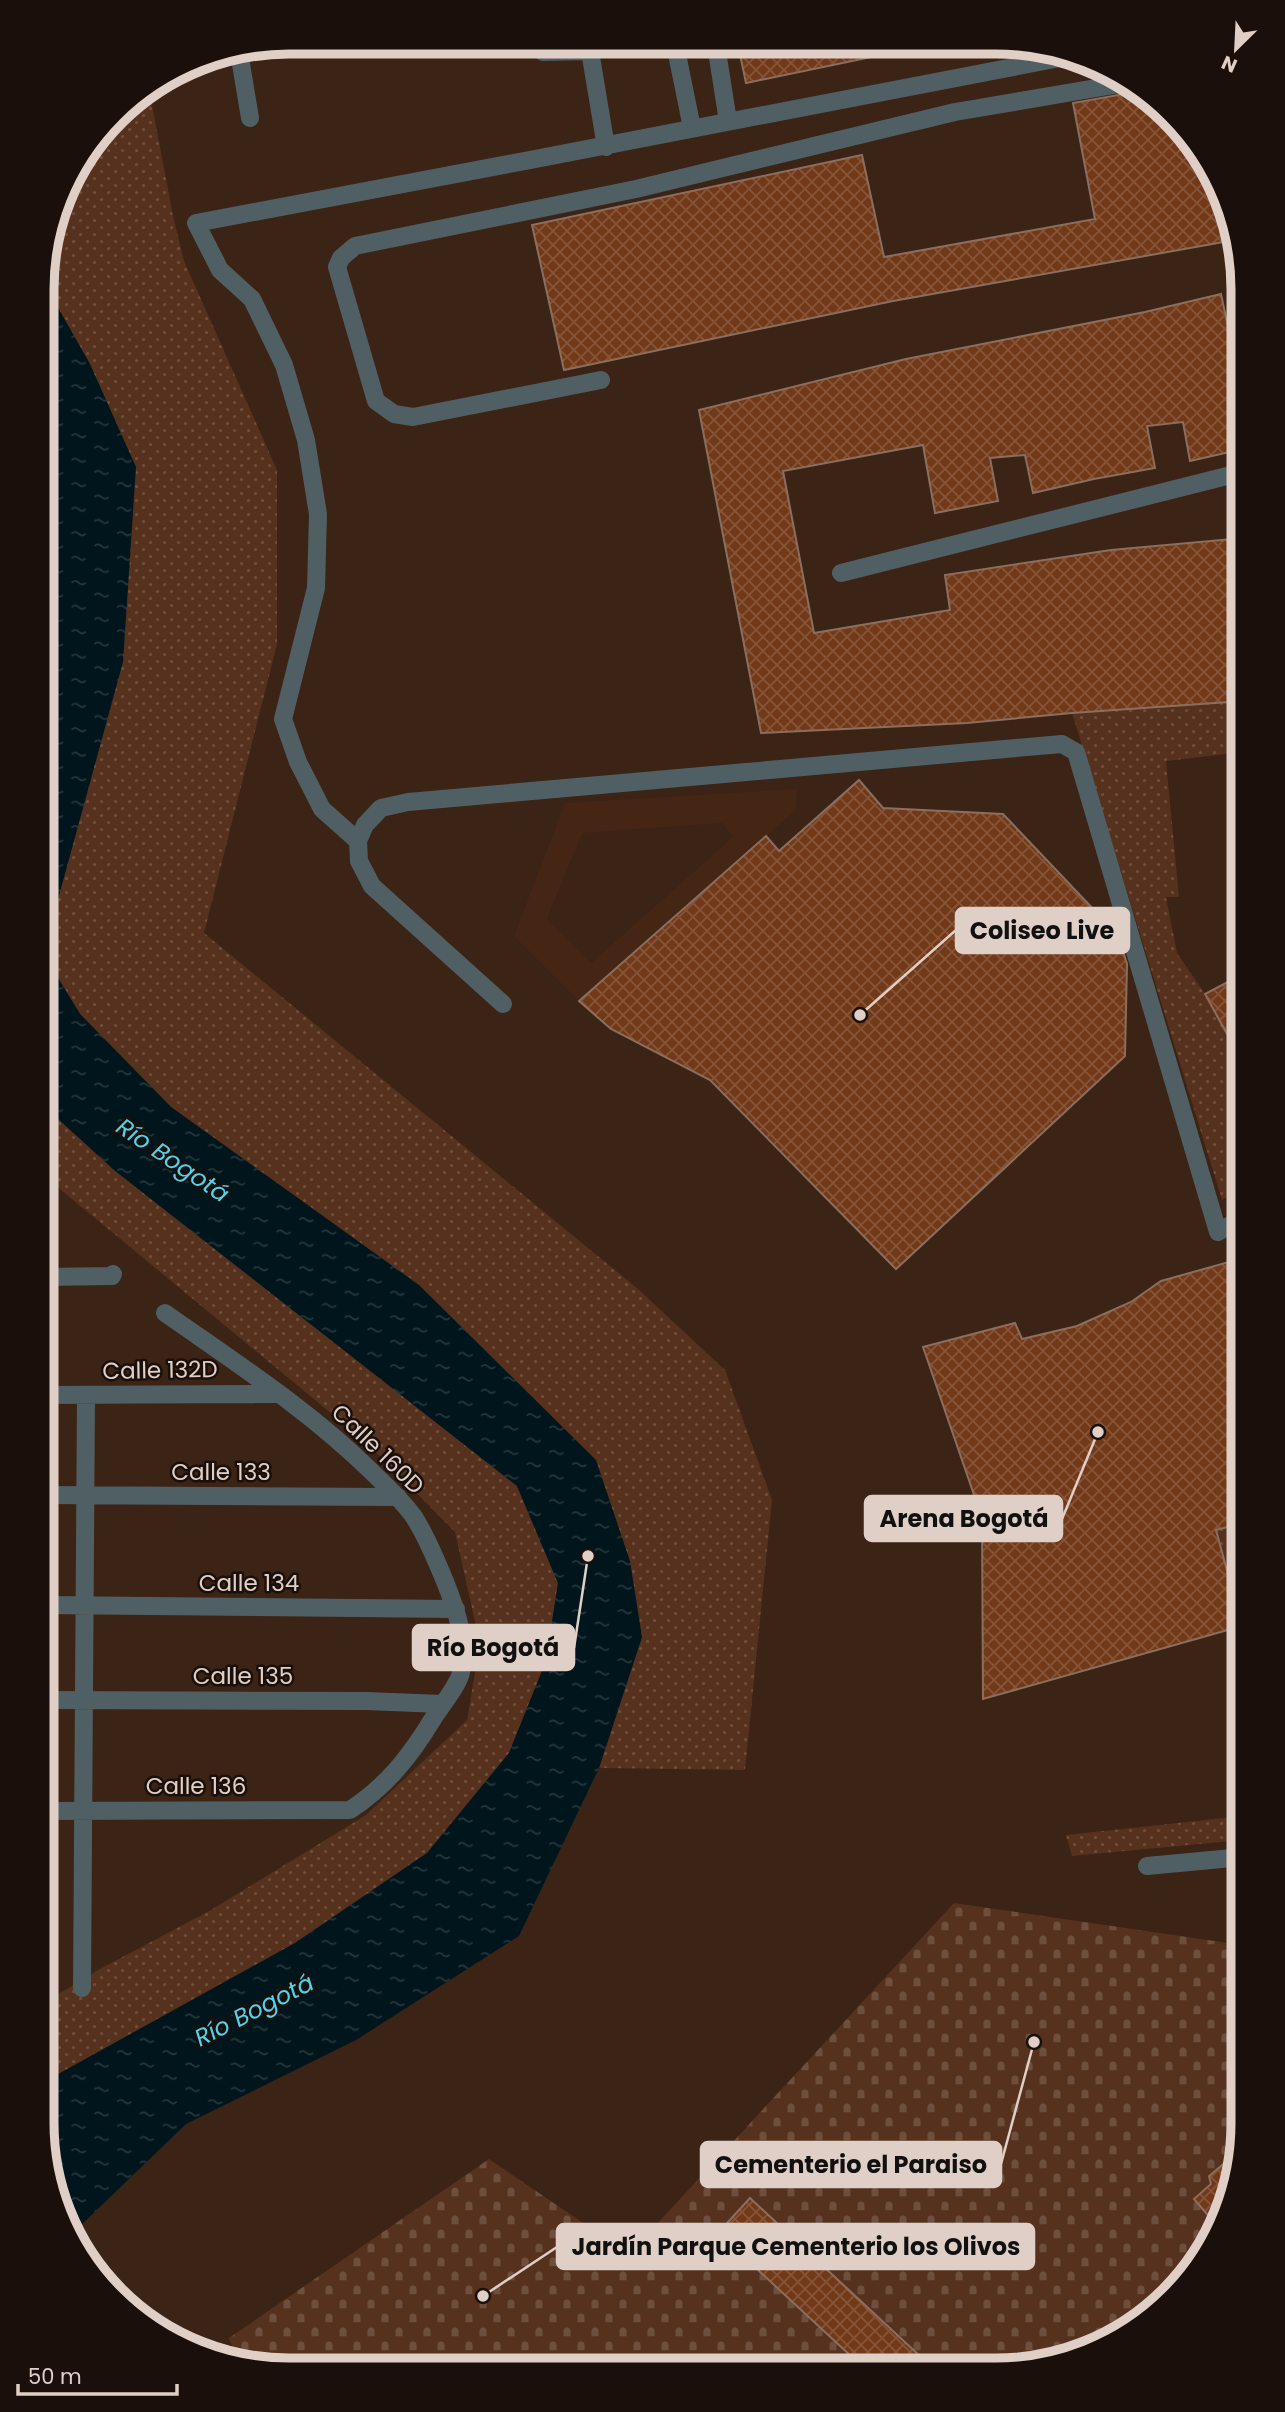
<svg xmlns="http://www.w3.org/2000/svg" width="1285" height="2412" font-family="Poppins,sans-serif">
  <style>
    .built { fill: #452615; fill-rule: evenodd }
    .grass { fill: url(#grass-dots) }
    .cemetery { fill: url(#cemetery-stones) }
    .water { fill: url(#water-ripples) }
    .building { fill: url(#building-cross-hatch); stroke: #8b6e5e; stroke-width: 2 }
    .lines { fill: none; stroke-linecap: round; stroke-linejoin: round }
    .minor { stroke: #505f63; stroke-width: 18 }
    .labels { text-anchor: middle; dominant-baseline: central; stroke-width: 5; stroke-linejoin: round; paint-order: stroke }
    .street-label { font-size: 23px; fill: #e0cfc6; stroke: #1a0f0a }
    .water-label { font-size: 24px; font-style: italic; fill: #4cd4f0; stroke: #1a0f0a }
    .rim { fill: none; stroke: #e0cfc6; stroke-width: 9 }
    .leader { fill: none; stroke: #e0cfc6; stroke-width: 2.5 }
    .callout-dot { fill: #e0cfc6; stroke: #1a0f0a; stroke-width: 2.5 }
    .callout { fill: #e0cfc6; stroke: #e0cfc6; stroke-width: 2.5 }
    .callout-label { font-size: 24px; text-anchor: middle; font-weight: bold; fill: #111 }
  </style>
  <defs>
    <pattern id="grass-dots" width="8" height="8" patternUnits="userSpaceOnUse" patternTransform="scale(1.75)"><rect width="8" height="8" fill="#56311d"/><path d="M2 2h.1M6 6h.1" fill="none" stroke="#6e4e3c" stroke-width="1.8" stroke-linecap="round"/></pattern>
    <pattern id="cemetery-stones" width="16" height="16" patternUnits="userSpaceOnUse" patternTransform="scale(1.75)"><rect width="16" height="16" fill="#56311d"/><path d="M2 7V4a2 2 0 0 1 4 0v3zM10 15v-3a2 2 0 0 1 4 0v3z" fill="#6e4e3c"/></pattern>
    <pattern id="water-ripples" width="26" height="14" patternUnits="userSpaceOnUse" patternTransform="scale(1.75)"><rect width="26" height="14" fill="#00161c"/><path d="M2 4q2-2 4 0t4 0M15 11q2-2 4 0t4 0" fill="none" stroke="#25373c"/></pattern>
    <pattern id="building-cross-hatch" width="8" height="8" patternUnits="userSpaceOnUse" patternTransform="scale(1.75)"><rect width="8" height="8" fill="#723919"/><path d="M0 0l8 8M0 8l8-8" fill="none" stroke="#865539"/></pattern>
  </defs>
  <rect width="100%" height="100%" fill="#3b2315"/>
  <path class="built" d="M 797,789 L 796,810 L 579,1001 L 514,936 L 565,803 ZM 722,823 L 733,837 L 591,963 L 547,919 L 582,833 Z"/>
  <path class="grass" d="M 149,89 L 173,216 L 184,261 L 277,470 L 277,644 L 204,933 L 638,1289 L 725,1370 L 772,1500 L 745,1770 L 599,1768 L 642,1637 L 419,1285 L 171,1107 L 80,1014 L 49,963 L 57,903 L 90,364 L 44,283 L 44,258 L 68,180 L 126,104 Z
    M 1243,701 L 1243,752 L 1166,761 L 1179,897 L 1166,897 L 1177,953 L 1205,994 L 1243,1063 L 1243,1188 L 1222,1200 L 1072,713 Z
    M 43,1105 L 114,1170 L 517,1486 L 558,1583 L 546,1661 L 509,1753 L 427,1853 L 295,1943 L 42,2083 L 42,2004 L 100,1969 L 211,1910 L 366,1815 L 467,1720 L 480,1644 L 455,1532 L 367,1443 L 43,1175 Z
    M 1243,1523 L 1243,1628 L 1216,1530 Z
    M 1243,1816 L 1243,1840 L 1072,1856 L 1066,1835 Z"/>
  <path class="cemetery" d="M 954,1903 L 1242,1945 L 1242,2139 L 1224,2217 L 1192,2273 L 1133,2328 L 1075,2357 L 995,2370 L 257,2368 L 238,2362 L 229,2338 L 489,2159 L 629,2254 Z"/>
  <path class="water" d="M 44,283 L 90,364 L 136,467 L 123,662 L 57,903 L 49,963 L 80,1014 L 171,1107 L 419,1285 L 596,1460 L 630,1561 L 642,1637 L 599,1768 L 519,1936 L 356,2040 L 186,2124 L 75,2231 L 55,2202 L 42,2122 L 42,2083 L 295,1943 L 427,1853 L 509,1753 L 546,1661 L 558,1583 L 517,1486 L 114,1170 L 43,1105 Z"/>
  <path class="building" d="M 738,45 L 891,46 L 891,53 L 746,83 Z
    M 1135,92 L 1158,103 L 1230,210 L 1235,240 L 893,301 L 564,370 L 532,225 L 862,155 L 884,257 L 1095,219 L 1073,103 Z
    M 1221,294 L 1243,398 L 1243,449 L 1190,461 L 1183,422 L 1147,426 L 1155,468 L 1094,479 L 1033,493 L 1025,455 L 990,458 L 998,501 L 935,513 L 923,445 L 783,471 L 814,633 L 950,610 L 945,575 L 1111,550 L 1243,538 L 1243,701 L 1072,713 L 967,723 L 761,733 L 699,410 L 906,359 L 1145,312 Z
    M 859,780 L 883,808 L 1003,814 L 1118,935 L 1127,964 L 1125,1056 L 896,1269 L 710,1080 L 611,1029 L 579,1001 L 766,836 L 779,851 Z
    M 1243,974 L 1243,1063 L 1205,994 Z
    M 1243,1258 L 1243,1523 L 1216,1530 L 1242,1626 L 983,1699 L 982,1518 L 923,1347 L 1015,1323 L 1022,1339 L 1077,1326 L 1131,1302 L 1161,1281 Z
    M 1240,2150 L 1224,2217 L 1218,2227 L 1194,2199 L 1211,2184 L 1209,2176 Z
    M 750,2198 L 823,2266 L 935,2370 L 866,2370 L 718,2233 Z"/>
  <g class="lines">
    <path class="minor" d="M 532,44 L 543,52 L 590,51 L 606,147
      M 675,44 L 692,128
      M 716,45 L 728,121
      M 239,52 L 250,118
      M 601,380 L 413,417 L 394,414 L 376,401 L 337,267 L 341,258 L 355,246 L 636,189 L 955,112 L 1120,84
      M 841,573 L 1243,472
      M 358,841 L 322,809 L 298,762 L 283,719 L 316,588 L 318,514 L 306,440 L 284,365 L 252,299 L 220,270 L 196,223 C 486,169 775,113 1065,57
      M 503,1004 L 372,886 L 359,861 L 358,841 L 365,825 L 381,808 L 408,802 L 1062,744 L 1076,752 L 1218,1232 L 1243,1218
      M 43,1277 L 112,1276 L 113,1274
      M 43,1395 L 279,1394
      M 43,1495 L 398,1497
      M 43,1605 L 456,1609
      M 42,1700 L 366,1701 L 442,1704
      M 42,1811 L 350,1810 C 388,1785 411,1755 434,1717 C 442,1705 459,1684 461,1672 C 467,1641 457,1612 446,1584 C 437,1562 427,1537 414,1517 C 402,1500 386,1486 371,1471 C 309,1410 236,1363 165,1313
      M 1147,1866 L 1243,1857
      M 82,1988 L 86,1396"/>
  </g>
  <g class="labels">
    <g class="street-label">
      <text transform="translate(160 1370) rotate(-1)">Calle 132D</text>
      <text transform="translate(378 1449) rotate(44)">Calle 160D</text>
      <text x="221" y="1472">Calle 133</text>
      <text x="249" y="1583">Calle 134</text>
      <text x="243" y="1676">Calle 135</text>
      <text x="196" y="1786">Calle 136</text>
    </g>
    <g class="water-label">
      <text transform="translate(173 1160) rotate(34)">Río Bogotá</text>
      <text transform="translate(254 2010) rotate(-27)">Río Bogotá</text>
    </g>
  </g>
  <path d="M0 0H1285V2412H0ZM289 54H996A235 235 0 0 1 1231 289V2123A235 235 0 0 1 996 2358H289A235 235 0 0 1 54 2123V289A235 235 0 0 1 289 54Z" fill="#1a0f0a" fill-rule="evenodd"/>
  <path class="rim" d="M289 54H996A235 235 0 0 1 1231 289V2123A235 235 0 0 1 996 2358H289A235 235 0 0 1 54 2123V289A235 235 0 0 1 289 54Z"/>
  <path class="leader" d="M860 1015L956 930M1098 1432L1062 1519M588 1556L574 1648M1034 2042L1001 2164M483 2296L557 2247"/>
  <g class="callout-dot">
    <circle cx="860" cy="1015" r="7"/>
    <circle cx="1098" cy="1432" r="7"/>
    <circle cx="588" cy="1556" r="7"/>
    <circle cx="1034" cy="2042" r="7"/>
    <circle cx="483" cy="2296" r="7"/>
  </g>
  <g class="callout">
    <rect x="956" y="908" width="173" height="45" rx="7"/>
    <rect x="865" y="1496" width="197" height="45" rx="7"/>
    <rect x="413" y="1625" width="161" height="45" rx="7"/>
    <rect x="701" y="2142" width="300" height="45" rx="7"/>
    <rect x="557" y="2224" width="477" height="45" rx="7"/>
  </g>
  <g class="callout-label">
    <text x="1042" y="939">Coliseo Live</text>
    <text x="964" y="1527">Arena Bogotá</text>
    <text x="493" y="1656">Río Bogotá</text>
    <text x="851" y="2173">Cementerio el Paraiso</text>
    <text x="796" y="2255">Jardín Parque Cementerio los Olivos</text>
  </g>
  <g transform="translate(1236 49) rotate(204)" stroke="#1a0f0a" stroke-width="5" paint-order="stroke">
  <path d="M0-5L12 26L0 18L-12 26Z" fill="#e0cfc6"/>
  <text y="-10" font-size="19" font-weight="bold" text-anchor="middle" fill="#e0cfc6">N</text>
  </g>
  <path d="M18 2384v10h159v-10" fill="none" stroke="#e0cfc6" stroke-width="3.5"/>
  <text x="28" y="2384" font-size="21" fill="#e0cfc6" stroke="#1a0f0a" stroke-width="5" paint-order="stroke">50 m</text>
</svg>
